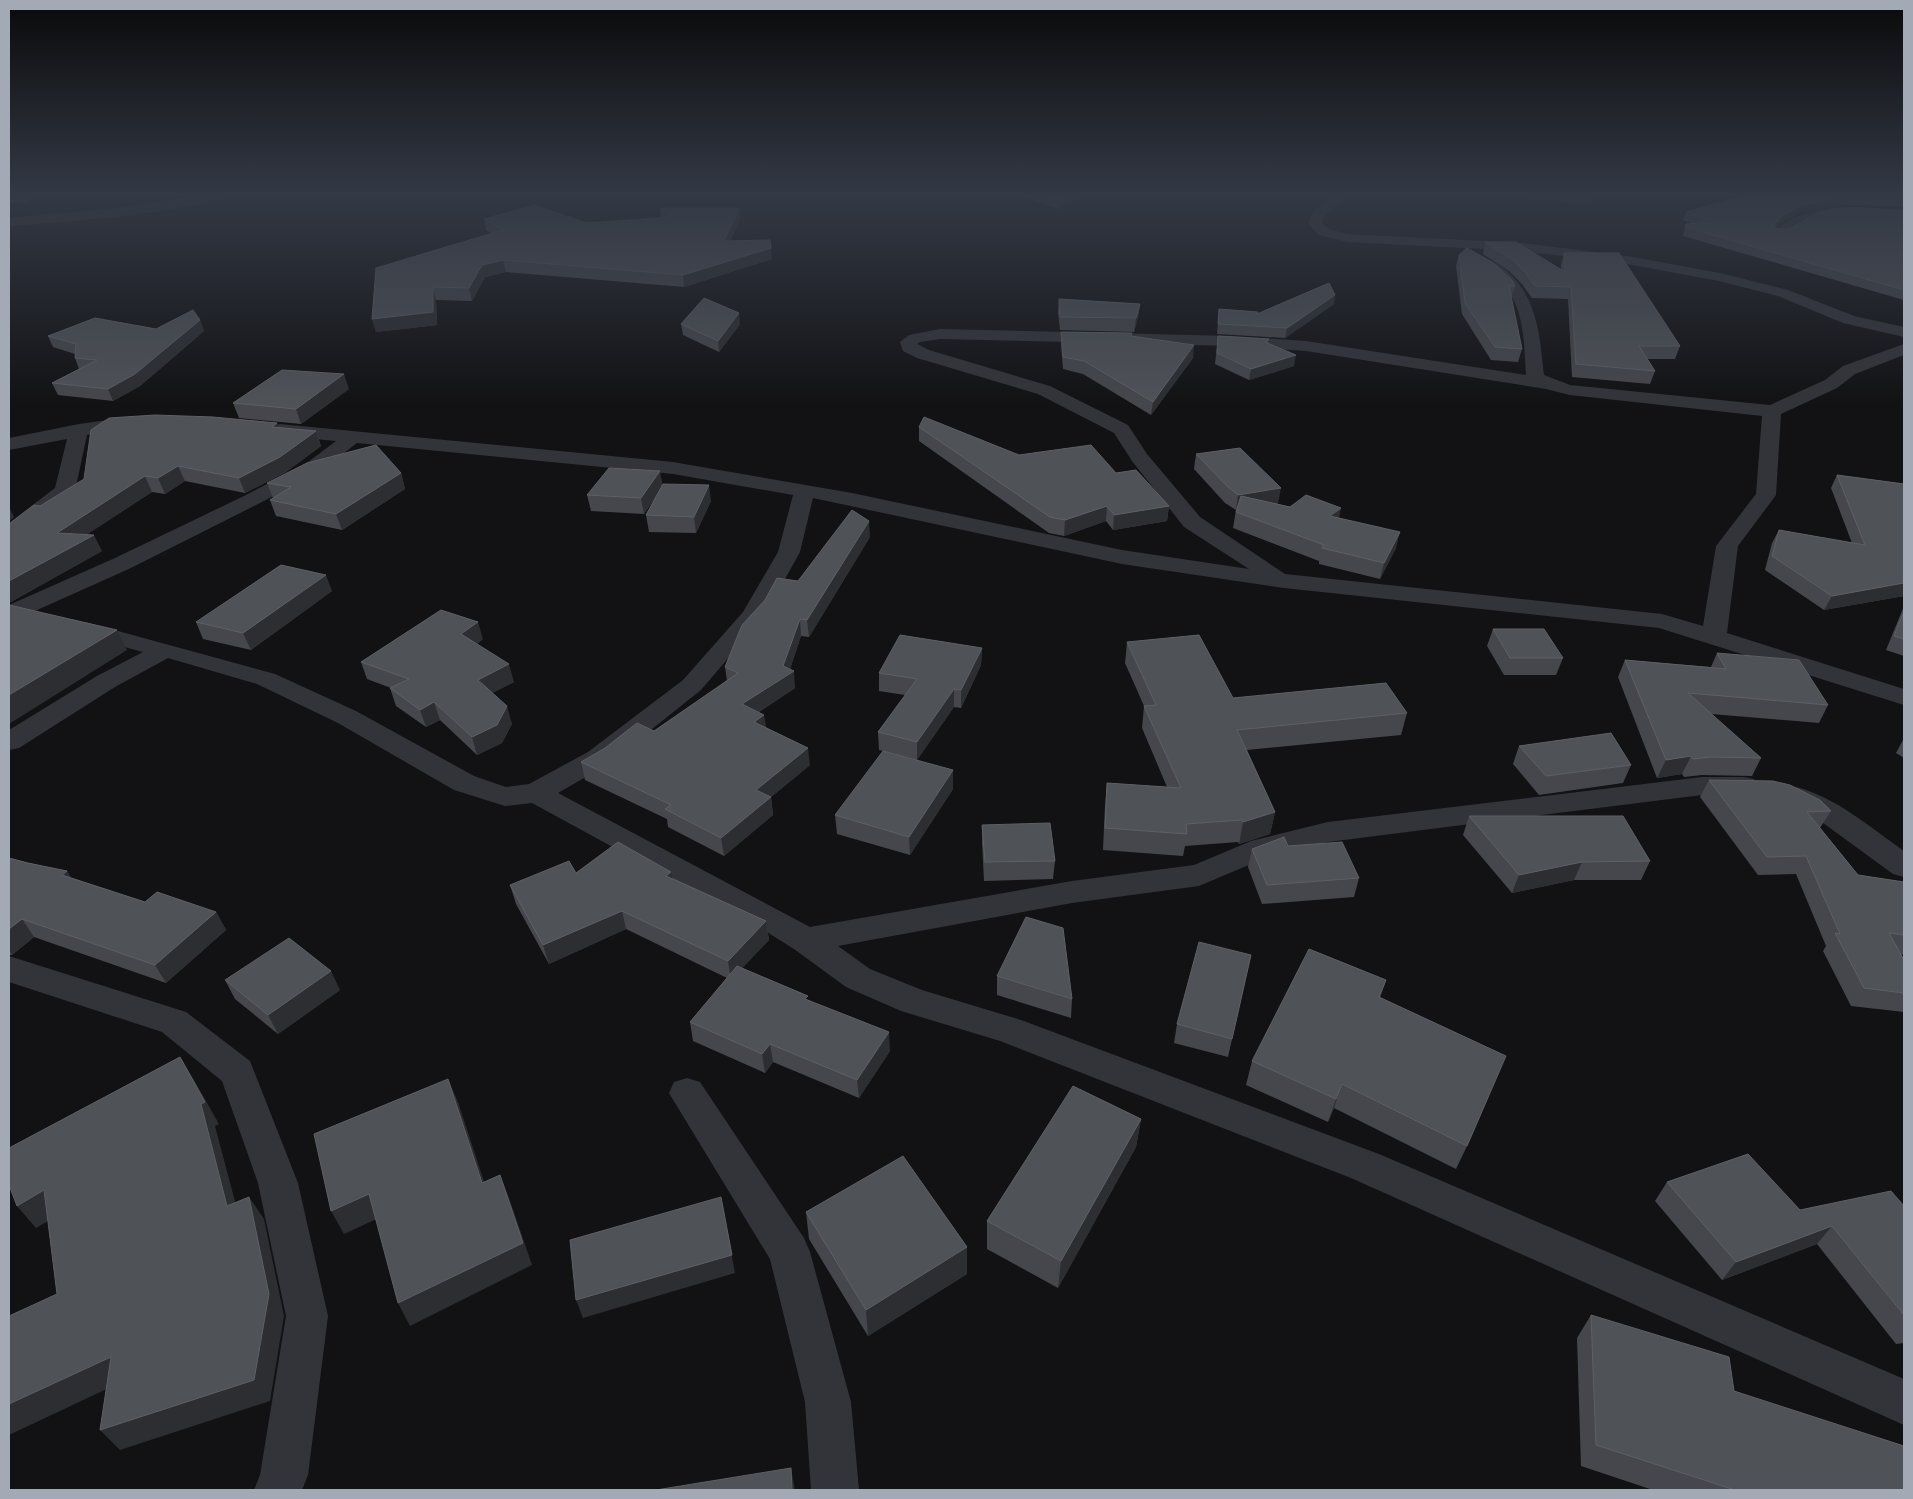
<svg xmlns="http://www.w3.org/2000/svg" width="1913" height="1499" font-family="'Asap Condensed',sans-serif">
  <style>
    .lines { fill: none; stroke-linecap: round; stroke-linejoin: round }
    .street { fill: #333439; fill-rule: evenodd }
    .wall { fill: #45474c }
    .shaded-wall { fill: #2c2e31 }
    .building { fill: #4f5257; stroke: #5d6066 }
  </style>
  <rect width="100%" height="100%" fill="#121214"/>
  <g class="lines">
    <path class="street" d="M 205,195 L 228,195 L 226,198 C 156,215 81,221 9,226 L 9,218 L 116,208 Z
      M 1335,195 L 1349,195 L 1324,216 L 1322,223 L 1329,229 L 1347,234 L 1523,243 L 1627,256 L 1720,273 L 1788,290 L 1854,316 L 1904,327 L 1904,337 L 1843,323 L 1778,296 L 1719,281 L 1627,264 L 1523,251 L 1347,242 L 1319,235 L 1308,224 L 1313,211 Z
      M 1528,195 C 1542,195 1584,191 1593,201 L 1587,205 L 1534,199 Z
      M 1858,207 L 1904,209 L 1904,217 C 1875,215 1842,210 1814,219 C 1801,224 1789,239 1775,236 L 1773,233 C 1790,211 1832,207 1858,207 Z
      M 1485,259 C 1495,261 1504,268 1511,275 C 1538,302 1540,339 1544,375 L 1570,385 L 1770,405 L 1825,380 L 1843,366 L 1904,344 L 1904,355 L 1855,374 L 1837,388 L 1781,414 L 1776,495 L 1738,546 L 1727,633 L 1904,689 L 1904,705 L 1659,628 L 1284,588 L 1122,564 L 813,498 L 800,552 L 765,615 L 701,690 L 608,764 L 558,793 L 810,927 L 1072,881 L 1194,865 L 1251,841 L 1328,822 L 1702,777 L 1744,777 L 1754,779 L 1758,786 L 1754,793 L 1744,795 L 1702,795 L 1328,842 L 1270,856 L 1199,886 L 1072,903 L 838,946 L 870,969 L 922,990 L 1021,1020 L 1379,1154 L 1904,1379 L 1904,1425 L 1351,1178 L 1000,1041 L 901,1011 L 846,987 L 794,949 L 754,924 L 532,803 L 505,806 L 454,790 L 338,723 L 257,684 L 168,658 L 115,687 L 19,748 L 9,750 L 9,730 L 97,676 L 143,652 L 76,634 L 73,629 L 76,624 L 85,622 L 275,674 L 356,711 L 474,776 L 506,787 L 529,784 L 588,752 L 683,680 L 743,612 L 778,552 L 793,495 L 673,474 L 357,443 L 318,473 L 258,504 L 131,568 L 17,619 L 9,621 L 9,605 L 115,558 L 244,496 L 304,465 L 336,441 L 280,436 L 273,434 L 271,430 L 273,426 L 280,424 L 673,462 L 852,493 L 1122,550 L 1249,569 L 1184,527 L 1132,461 L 1114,433 L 1038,394 L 917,358 L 903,351 L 900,342 L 909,335 L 940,329 L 1233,336 L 1306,341 L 1526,375 C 1524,347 1525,313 1507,289 C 1499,278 1485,273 1478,263 L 1480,260 ZM 940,339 L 1233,346 L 1306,351 L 1546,389 L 1570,395 L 1762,416 L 1756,494 L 1716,546 L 1703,626 L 1662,614 L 1285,574 L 1200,517 L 1147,454 L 1128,425 L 1050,386 L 929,350 L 917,344 L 920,342 Z
      M 130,417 L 137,419 L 139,423 L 137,427 L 87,435 L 75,491 L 72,495 L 17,538 L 9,539 L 9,523 L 55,488 L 67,439 L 9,450 L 9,438 L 79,424 Z
      M 1796,787 C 1836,797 1871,828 1904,851 L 1904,877 L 1893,874 L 1819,820 L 1786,803 L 1782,796 L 1786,789 Z
      M 9,956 L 186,1012 L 250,1061 L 298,1183 L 328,1316 L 308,1475 L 302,1490 L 254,1490 L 260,1475 L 286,1316 L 258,1183 L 222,1081 L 162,1032 L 9,982 Z
      M 687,1078 L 700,1082 L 804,1238 L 810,1252 L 851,1402 L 859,1490 L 811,1490 L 805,1402 L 770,1259 L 669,1093 L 674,1082 Z"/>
  </g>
  <path class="wall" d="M 9,195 L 31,195 L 29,204 L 9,202 Z
    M 1019,195 L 1089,195 L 1059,209 Z
    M 1748,195 L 1904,195 L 1904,207 L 1848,205 L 1824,208 L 1800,213 L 1779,224 L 1776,228 L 1777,229 L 1789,229 L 1904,211 L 1904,300 L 1683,236 L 1686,224 L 1693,224 L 1683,220 L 1686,212 Z
    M 660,208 L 739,208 L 740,219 L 730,241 L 772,259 L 684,287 L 506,272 L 485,277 L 472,301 L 436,300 L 437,325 L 376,332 L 372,319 L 492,234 L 486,230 L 484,219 L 586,223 L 661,218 Z
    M 1485,242 L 1561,269 L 1561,265 L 1564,253 L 1680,346 L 1675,359 L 1647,359 L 1655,371 L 1650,384 L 1572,377 L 1568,299 L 1532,298 L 1522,284 L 1509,271 L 1483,254 Z
    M 1459,255 L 1515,286 L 1511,298 L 1522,349 L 1518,362 L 1491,360 L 1462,314 L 1456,266 Z
    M 1059,299 L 1140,304 L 1138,317 L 1134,332 L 1060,330 L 1058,312 Z
    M 1334,304 L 1285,338 L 1217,334 L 1219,309 L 1257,314 Z
    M 200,320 L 204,331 L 140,386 L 113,401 L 58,395 L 52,383 L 79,369 L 75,358 L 75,354 L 53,347 L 48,336 L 156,329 Z
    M 681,324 L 740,324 L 719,352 L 683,335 Z
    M 1061,332 L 1193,358 L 1151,415 L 1083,374 L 1063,369 L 1061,344 Z
    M 1218,336 L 1269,339 L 1268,343 L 1294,366 L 1249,380 L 1215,364 Z
    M 349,389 L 301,424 L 239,418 L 233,403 Z
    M 277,423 L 279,428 L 316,431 L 321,446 L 286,472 L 245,493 L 185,481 L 165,494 L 152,492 L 87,534 L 102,551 L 9,603 L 9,524 L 40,506 Z
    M 919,427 L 1019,455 L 1116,473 L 1169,506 L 1167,521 L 1113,530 L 1106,521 L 1064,536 L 1049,533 L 919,441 Z
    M 1196,454 L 1278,504 L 1277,504 L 1339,518 L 1396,548 L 1380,579 L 1319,564 L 1319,561 L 1233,528 L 1236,510 L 1225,503 L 1194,469 Z
    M 401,473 L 405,489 L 342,530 L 276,516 L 270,500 L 273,498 L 267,483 Z
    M 1837,475 L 1904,484 L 1904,596 L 1824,610 L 1765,570 L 1772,543 L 1779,530 L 1852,543 L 1831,488 Z
    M 663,485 L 711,501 L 696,533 L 649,532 L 646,515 L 659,492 L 644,514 L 591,511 L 587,495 Z
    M 870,537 L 809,637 L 801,636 L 790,669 L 795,688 L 759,712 L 766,728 L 810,765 L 771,797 L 773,815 L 724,856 L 668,827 L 667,819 L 585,780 L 581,762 L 654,731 L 727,681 L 725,667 L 765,600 L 798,581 Z
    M 332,591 L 251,650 L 203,639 L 196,622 Z
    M 1904,606 L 1904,656 L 1886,650 Z
    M 1493,629 L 1563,658 L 1556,675 L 1504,675 L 1487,646 Z
    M 483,639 L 477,644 L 514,682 L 492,693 L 512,724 L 502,743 L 477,755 L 440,720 L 426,727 L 396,706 L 390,688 L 391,688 L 367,679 L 361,662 Z
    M 1127,642 L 1233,698 L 1407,713 L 1401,735 L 1247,750 L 1275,812 L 1270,834 L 1239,844 L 1238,842 L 1185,846 L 1183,856 L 1103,850 L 1105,805 L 1107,783 L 1167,787 L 1142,728 L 1144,706 L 1125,663 Z
    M 982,648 L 981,665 L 961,708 L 954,707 L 917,760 L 879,750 L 878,732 L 905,695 L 879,691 L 879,673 Z
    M 1717,653 L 1828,705 L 1819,723 L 1711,714 L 1761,758 L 1752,776 L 1702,775 L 1684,777 L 1682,774 L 1657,778 L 1618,677 L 1625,660 L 1711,667 Z
    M 1904,738 L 1904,758 L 1896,753 Z
    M 1519,746 L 1631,765 L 1623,783 L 1539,795 L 1513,764 Z
    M 953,770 L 953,789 L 910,855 L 837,834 L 835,815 Z
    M 1709,780 L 1831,811 L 1820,828 L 1858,875 L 1904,882 L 1904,955 L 1901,954 L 1904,960 L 1904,1012 L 1851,1006 L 1823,951 L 1826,946 L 1796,874 L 1758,875 L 1700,797 Z
    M 1469,816 L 1650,861 L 1641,880 L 1574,880 L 1512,893 L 1463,835 Z
    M 982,825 L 1055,861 L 1053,879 L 984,881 L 982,843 Z
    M 1288,846 L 1359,878 L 1354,897 L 1262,904 L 1248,867 L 1252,849 Z
    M 9,858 L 28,863 L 67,871 L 71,878 L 145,902 L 216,912 L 226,930 L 166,983 L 34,937 L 12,955 L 9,955 Z
    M 576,873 L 673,878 L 766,921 L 769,940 L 742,968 L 808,1000 L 890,1051 L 859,1098 L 773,1062 L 765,1073 L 693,1041 L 690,1022 L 727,978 L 626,929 L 549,964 L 516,904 L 510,885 Z
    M 1251,955 L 1228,1057 L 1174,1043 L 1177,1024 Z
    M 997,976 L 1072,999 L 1071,1018 L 997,995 Z
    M 225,980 L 340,990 L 278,1034 L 235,999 Z
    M 1386,980 L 1380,998 L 1467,1146 L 1456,1169 L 1334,1108 L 1328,1122 L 1246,1085 L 1252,1061 Z
    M 1141,1119 L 1136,1147 L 1058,1288 L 987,1249 L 987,1221 Z
    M 1667,1182 L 1800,1210 L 1904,1206 L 1904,1343 L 1896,1344 L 1817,1244 L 1722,1280 L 1655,1201 Z
    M 806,1212 L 967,1247 L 967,1274 L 868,1336 L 809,1239 Z
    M 1591,1315 L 1734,1391 L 1904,1490 L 1653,1490 L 1581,1466 L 1577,1338 Z"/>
  <path class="shaded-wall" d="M 25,195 L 31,195 L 29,204 L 25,196 Z
    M 1072,195 L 1089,195 L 1059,209 L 1060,201 Z
    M 1851,197 L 1848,205 L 1824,208 L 1800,213 L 1779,224 L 1771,233 L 1774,225 L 1782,216 L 1803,205 L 1827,200 Z
    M 739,208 L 740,219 L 725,253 L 724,241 Z
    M 771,248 L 772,259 L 684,287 L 683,275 Z
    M 503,260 L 506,272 L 485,277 L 472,301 L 469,288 L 482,265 Z
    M 433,287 L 436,300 L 437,325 L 376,332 L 372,319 Z
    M 1335,295 L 1334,304 L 1285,338 L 1287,328 Z
    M 1140,304 L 1138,317 L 1134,332 L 1136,318 Z
    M 739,313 L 740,324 L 719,352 L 718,341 Z
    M 200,320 L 204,331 L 140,386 L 113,401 L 108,389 Z
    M 1194,345 L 1193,358 L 1151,415 L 1153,402 Z
    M 1296,355 L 1294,366 L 1249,380 L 1251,369 Z
    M 344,374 L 349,389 L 301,424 L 296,409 Z
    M 277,423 L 283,438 L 272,427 Z
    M 316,431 L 321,446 L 286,472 L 245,493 L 239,478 Z
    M 178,466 L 185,481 L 165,494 L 158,478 Z
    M 660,471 L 663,486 L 644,514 L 641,498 Z
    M 401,473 L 405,489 L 342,530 L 336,514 Z
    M 145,476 L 152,492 L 65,549 L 57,533 Z
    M 709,485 L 711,501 L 696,533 L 694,517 Z
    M 1281,488 L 1278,504 L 1236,510 L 1238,495 Z
    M 1107,506 L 1106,521 L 1064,536 L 1065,520 Z
    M 1169,506 L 1167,521 L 1113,530 L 1114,515 Z
    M 9,507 L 14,517 L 9,522 Z
    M 1341,508 L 1338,524 L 1330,516 Z
    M 869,521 L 870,537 L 809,637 L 807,620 Z
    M 1400,532 L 1396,548 L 1380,579 L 1384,563 Z
    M 94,535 L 102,551 L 9,603 L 9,581 Z
    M 326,575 L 332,591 L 251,650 L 243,633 Z
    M 1904,583 L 1904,596 L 1824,610 L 1832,596 Z
    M 800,619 L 801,636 L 788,675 L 794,671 L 795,688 L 745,721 L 742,704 L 783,666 Z
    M 478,622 L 483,639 L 467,651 L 461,634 Z
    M 117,630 L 127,650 L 9,724 L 9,695 Z
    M 982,648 L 981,665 L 961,708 L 961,690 Z
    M 509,664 L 514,682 L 483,697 L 478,680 Z
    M 954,689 L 954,707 L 917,760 L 917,742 Z
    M 434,702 L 440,720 L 426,727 L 420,710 Z
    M 507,706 L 512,724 L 502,743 L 477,755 L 472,737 Z
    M 764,715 L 767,732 L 754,722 Z
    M 808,748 L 810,765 L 771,797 L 773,815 L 724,856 L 721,838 L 756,790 Z
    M 1691,756 L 1682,774 L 1657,778 L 1666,760 Z
    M 953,770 L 953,789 L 910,855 L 909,837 Z
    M 1275,812 L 1270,834 L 1239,844 L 1243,822 Z
    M 1582,862 L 1574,880 L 1512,893 L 1519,875 Z
    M 67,871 L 78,889 L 62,875 Z
    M 671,872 L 675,890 L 666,876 Z
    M 622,911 L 626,929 L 549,964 L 543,945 Z
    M 216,912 L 226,930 L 166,983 L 155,965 Z
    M 22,919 L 34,937 L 12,955 L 9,950 L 9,929 Z
    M 766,921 L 769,940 L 731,980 L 728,961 Z
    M 331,971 L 340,990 L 278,1034 L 268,1015 Z
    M 1386,980 L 1378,1004 L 1379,997 Z
    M 889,1032 L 890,1051 L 859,1098 L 857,1080 Z
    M 770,1044 L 773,1062 L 765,1073 L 762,1054 Z
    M 180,1057 L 194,1080 L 219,1124 L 215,1126 L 242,1228 L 227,1206 L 201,1104 Z
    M 448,1079 L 458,1102 L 492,1206 L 482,1183 Z
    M 1342,1084 L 1334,1108 L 1328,1122 L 1336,1099 Z
    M 1141,1119 L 1136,1147 L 1058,1288 L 1061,1261 Z
    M 500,1175 L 509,1198 L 532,1265 L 410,1326 L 398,1303 Z
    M 44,1190 L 62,1213 L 36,1228 L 17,1206 Z
    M 369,1194 L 381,1217 L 344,1234 L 331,1211 Z
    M 249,1197 L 264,1219 L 284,1316 L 270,1401 L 120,1450 L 100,1430 Z
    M 721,1197 L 735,1273 L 583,1318 L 576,1300 Z
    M 1832,1226 L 1817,1244 L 1722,1280 L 1736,1262 Z
    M 967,1247 L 967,1274 L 868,1336 L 866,1310 Z
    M 111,1357 L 130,1378 L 9,1435 L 9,1404 Z
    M 791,1468 L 795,1490 L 792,1490 Z"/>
  <path class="building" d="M 1042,195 L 1072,195 L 1060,201 Z
    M 1748,195 L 1904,195 L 1904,199 L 1851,197 L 1827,200 L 1803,205 L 1782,216 L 1774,225 L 1777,229 L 1789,229 L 1818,213 L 1839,208 L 1862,208 L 1904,211 L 1904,290 L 1685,227 L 1686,224 L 1715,222 L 1686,212 Z
    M 535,205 L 586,223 L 673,217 L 660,208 L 739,208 L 724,241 L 770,240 L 771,248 L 683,275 L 503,260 L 482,265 L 469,288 L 433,287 L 433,312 L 372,319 L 376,268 L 503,230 L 484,219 Z
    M 1485,242 L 1516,242 L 1565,272 L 1564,253 L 1619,253 L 1680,346 L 1639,346 L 1655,371 L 1576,364 L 1571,287 L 1535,286 L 1525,272 L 1513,260 Z
    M 1467,248 L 1492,262 L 1512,280 L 1515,286 L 1509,286 L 1522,349 L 1495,347 L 1465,303 L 1459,255 Z
    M 1329,283 L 1335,295 L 1287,328 L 1218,324 L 1219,309 L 1258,312 L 1257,314 Z
    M 704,298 L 739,313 L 718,341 L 681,324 Z
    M 1059,299 L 1140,304 L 1136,318 L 1060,317 Z
    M 193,310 L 200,320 L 135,374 L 108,389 L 52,383 L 97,360 L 75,358 L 76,344 L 48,336 L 95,318 L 156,329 Z
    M 1061,332 L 1132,333 L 1131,336 L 1194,345 L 1153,402 L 1084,361 L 1063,357 Z
    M 1218,336 L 1269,339 L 1265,342 L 1296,355 L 1251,369 L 1217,353 Z
    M 282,370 L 344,374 L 296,409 L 233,403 Z
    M 155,415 L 213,417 L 277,423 L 272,427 L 316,431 L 280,457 L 239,478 L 178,466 L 158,478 L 145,476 L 57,533 L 94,535 L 9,581 L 9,524 L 34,505 L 40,506 L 84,479 L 91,430 L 109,418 Z
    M 924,417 L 1019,455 L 1091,445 L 1116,473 L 1136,470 L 1169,506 L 1114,515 L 1107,506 L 1065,520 L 1050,517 L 919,427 Z
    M 376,445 L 401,473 L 336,514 L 270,500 L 291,487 L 267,483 L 307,463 Z
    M 1240,448 L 1281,488 L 1238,495 L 1228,487 L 1196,454 Z
    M 609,468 L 660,471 L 641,498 L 587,495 Z
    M 1837,475 L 1904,484 L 1904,583 L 1832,596 L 1772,556 L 1779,530 L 1865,545 Z
    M 663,484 L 709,485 L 694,517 L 646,515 Z
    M 1306,495 L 1341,508 L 1330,516 L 1400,532 L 1384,563 L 1322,548 L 1324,545 L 1236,512 L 1241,496 L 1290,507 Z
    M 852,510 L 869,521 L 807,620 L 800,619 L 783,666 L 794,671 L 742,704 L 764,715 L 754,722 L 808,748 L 756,790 L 771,797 L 721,838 L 665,809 L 671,805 L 581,762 L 605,748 L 637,723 L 654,731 L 738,673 L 725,667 L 742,625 L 765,600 L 777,578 L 798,581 Z
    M 281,565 L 326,575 L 243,633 L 196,622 Z
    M 9,605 L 117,630 L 9,695 Z
    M 441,610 L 478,622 L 461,634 L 509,664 L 478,680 L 507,706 L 497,725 L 472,737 L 434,702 L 420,710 L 390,688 L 409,679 L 361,662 Z
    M 1904,611 L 1904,639 L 1894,636 Z
    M 1493,629 L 1544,629 L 1563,658 L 1510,658 Z
    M 900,635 L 982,648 L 961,690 L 954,689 L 917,742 L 878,732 L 917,679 L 879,673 Z
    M 1199,635 L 1233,698 L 1386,683 L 1407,713 L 1237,730 L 1275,812 L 1243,822 L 1242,820 L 1186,824 L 1187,834 L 1105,828 L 1107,783 L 1181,788 L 1144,706 L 1156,705 L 1127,642 Z
    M 1717,653 L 1799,660 L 1828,705 L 1688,693 L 1761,758 L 1711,757 L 1693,759 L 1691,756 L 1666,760 L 1625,660 L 1726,669 Z
    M 1611,733 L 1631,765 L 1546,776 L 1519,746 Z
    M 883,751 L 953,770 L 909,837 L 835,815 Z
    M 1709,780 L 1773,781 L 1790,785 L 1820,800 L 1831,811 L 1807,812 L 1858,875 L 1904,882 L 1904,935 L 1889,933 L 1904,960 L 1904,993 L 1864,988 L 1835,933 L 1840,934 L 1806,856 L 1767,857 Z
    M 1469,816 L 1623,816 L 1650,861 L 1582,862 L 1519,875 Z
    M 1050,823 L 1055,861 L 985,862 L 982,825 Z
    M 1284,837 L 1288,846 L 1342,842 L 1359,878 L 1267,885 L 1252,849 Z
    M 618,842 L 671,872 L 666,876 L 766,921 L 728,961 L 622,911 L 543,945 L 510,885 L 569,861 L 576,873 Z
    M 9,858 L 28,863 L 67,871 L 62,875 L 145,902 L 157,892 L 216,912 L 155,965 L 22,919 L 9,929 Z
    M 1026,917 L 1063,928 L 1072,999 L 997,976 Z
    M 289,938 L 331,971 L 268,1015 L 225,980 Z
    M 1199,942 L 1251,955 L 1232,1039 L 1177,1024 Z
    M 1309,949 L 1386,980 L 1379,997 L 1506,1056 L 1467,1146 L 1342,1084 L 1336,1099 L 1252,1061 Z
    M 737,966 L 808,996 L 805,999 L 889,1032 L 857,1080 L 770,1044 L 762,1054 L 690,1022 Z
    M 180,1057 L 205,1102 L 201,1104 L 227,1206 L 249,1197 L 269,1294 L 254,1380 L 100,1430 L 111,1357 L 9,1404 L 9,1316 L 57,1294 L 44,1190 L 17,1206 L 9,1185 L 9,1148 Z
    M 448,1079 L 482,1183 L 500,1175 L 523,1243 L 398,1303 L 369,1194 L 331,1211 L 314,1134 Z
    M 1073,1086 L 1141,1119 L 1061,1261 L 987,1221 Z
    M 1748,1154 L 1800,1210 L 1891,1191 L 1904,1206 L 1904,1315 L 1832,1226 L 1736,1262 L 1667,1182 Z
    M 903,1156 L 967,1247 L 866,1310 L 806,1212 Z
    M 721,1197 L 732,1255 L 576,1300 L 570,1240 Z
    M 1591,1315 L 1729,1357 L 1734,1391 L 1904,1446 L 1904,1490 L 1735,1490 L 1596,1445 Z
    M 791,1468 L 792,1490 L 656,1490 Z"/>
  <linearGradient id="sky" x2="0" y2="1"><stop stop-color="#0a0a0b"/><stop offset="0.48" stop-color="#333945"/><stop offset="1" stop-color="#333945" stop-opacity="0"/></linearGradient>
  <rect width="1913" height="405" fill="url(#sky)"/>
  <rect width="1913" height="1499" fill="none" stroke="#a4aab5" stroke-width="20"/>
</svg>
